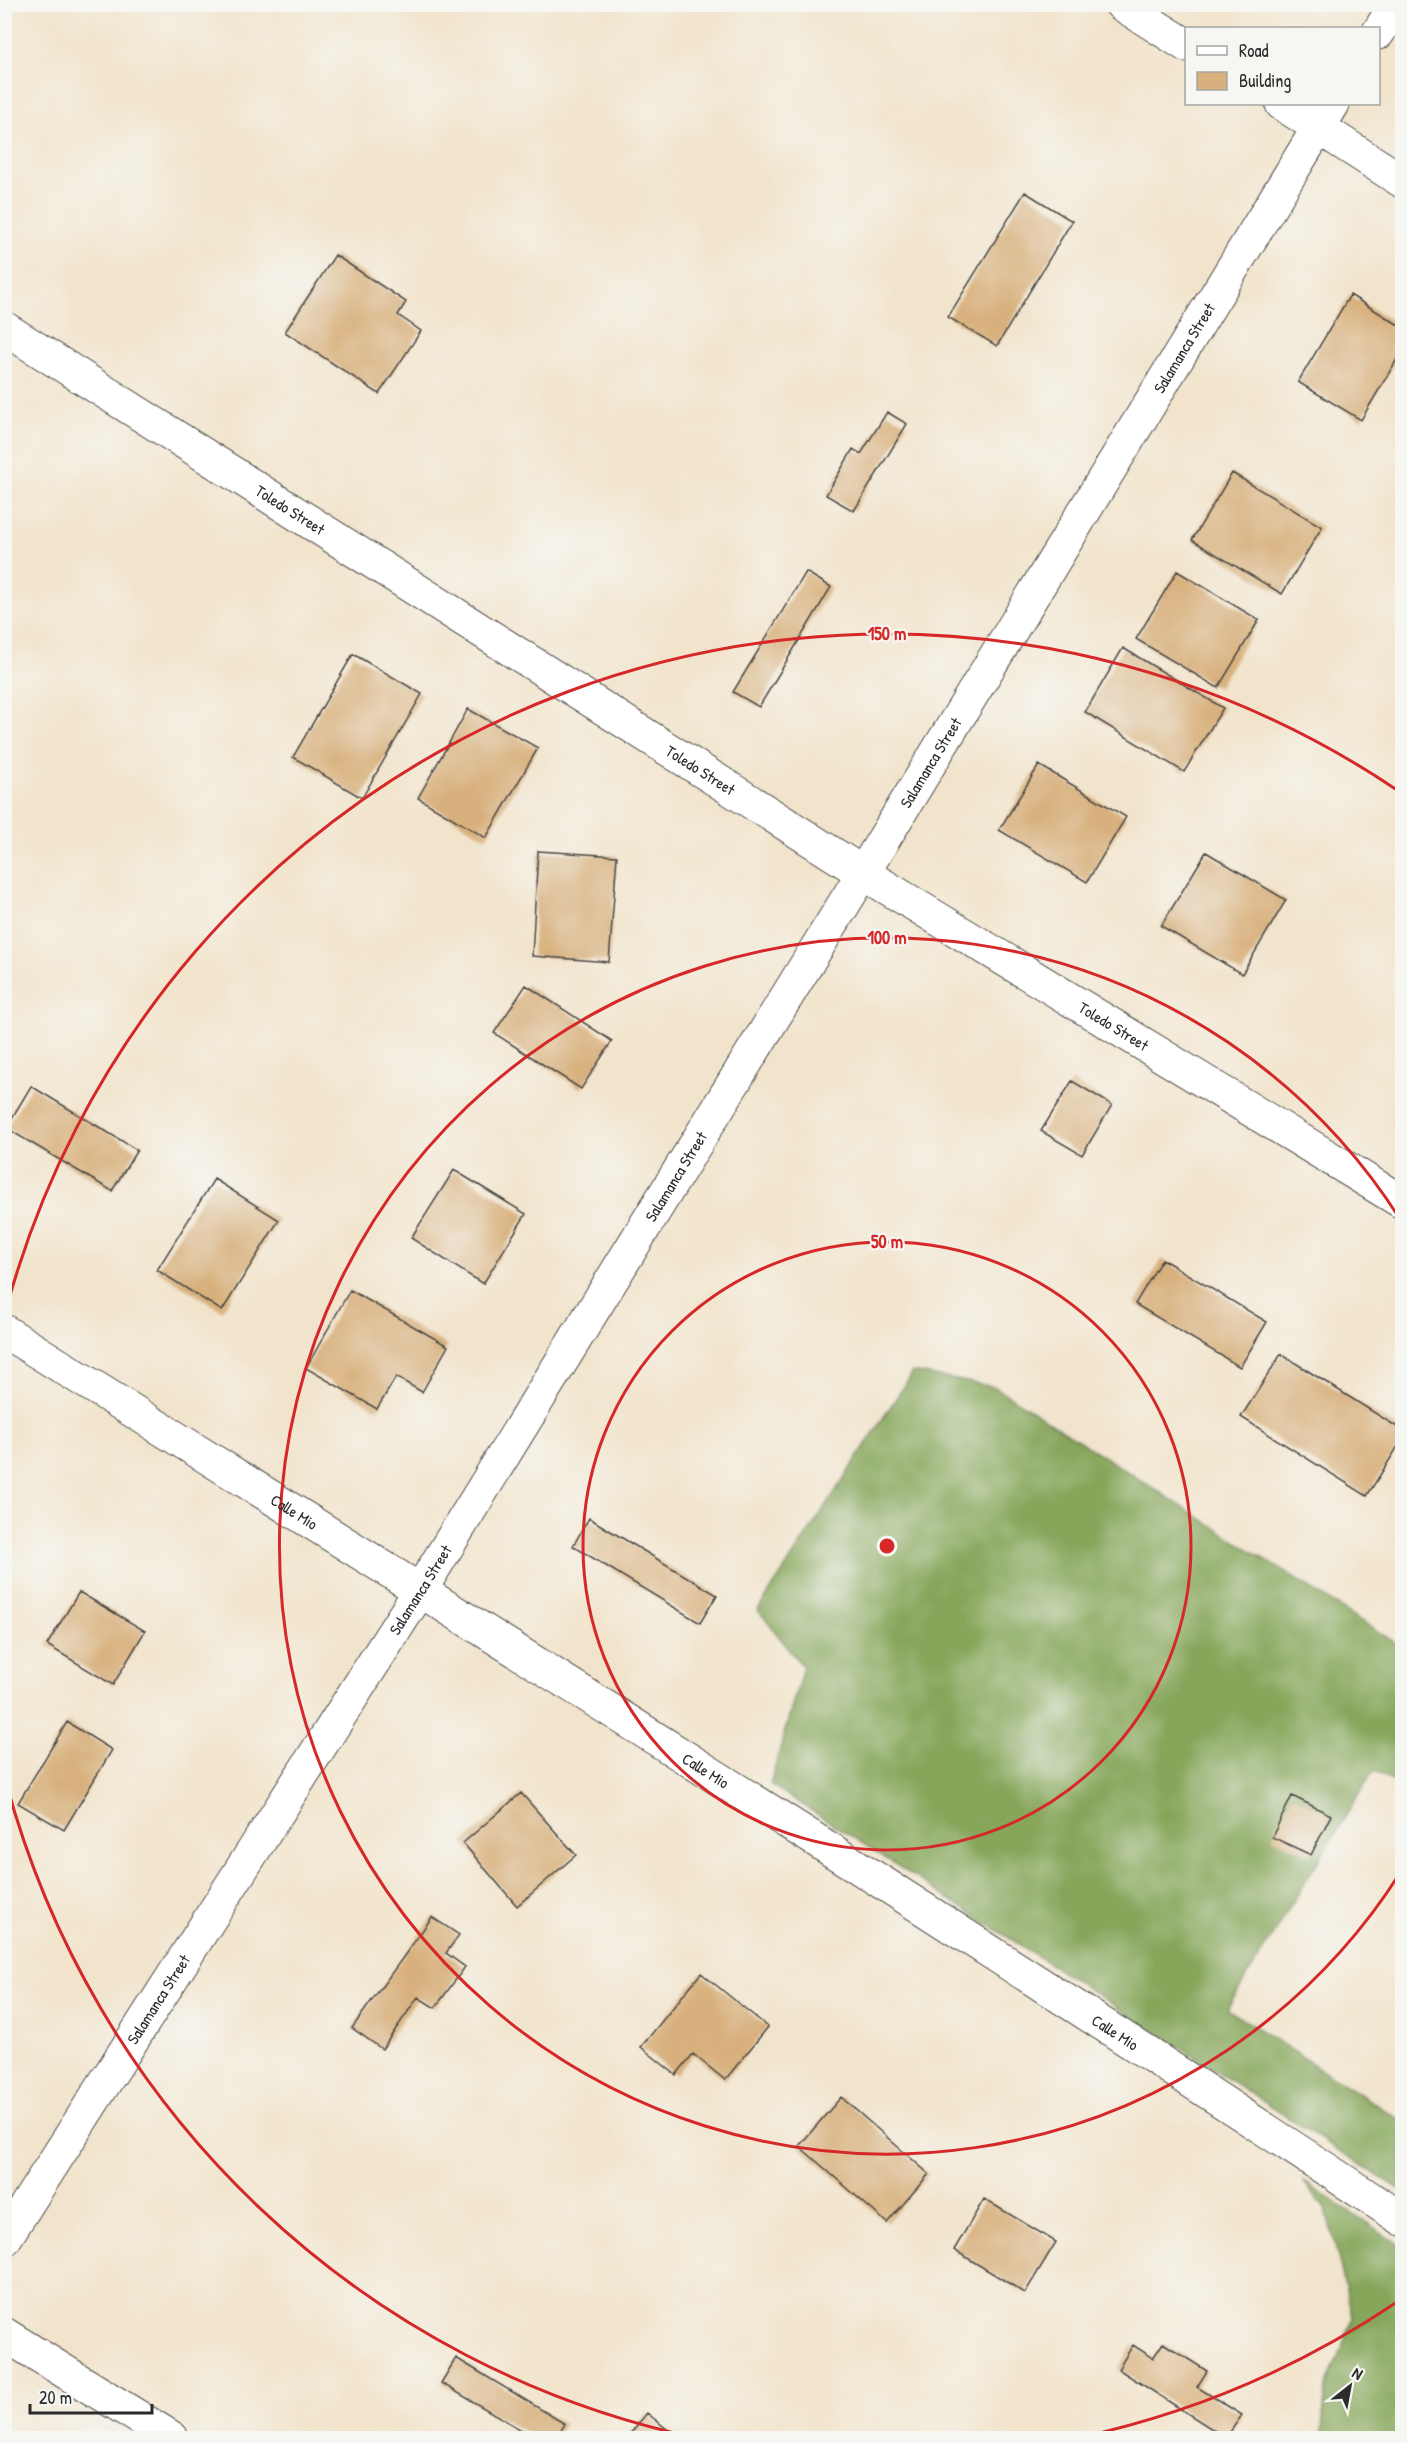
<svg xmlns="http://www.w3.org/2000/svg" width="1407" height="2443" font-family="'Patrick Hand',sans-serif">
  <style>
    .forest { fill: #86a65a; stroke: #586842; stroke-width: 1.5 }
    .building { fill: #d8b07d }
    .lines { fill: none; stroke-linecap: round; stroke-linejoin: round }
    .street-casing { stroke: #494743; stroke-width: 35 }
    .street { stroke: #fff; stroke-width: 33 }
    .ring { fill: none; stroke: #d62828; stroke-width: 3 }
    .labels { text-anchor: middle; dominant-baseline: central; stroke-width: 4.5; stroke-linejoin: round; paint-order: stroke }
    .street-label { font-size: 16px; fill: #2b2b2b; stroke: #f6f6f2 }
    .centre { fill: #d62828; stroke: #f6f6f2; stroke-width: 3 }
    .ring-label { font-size: 18px; text-anchor: middle; font-weight: bold; fill: #d62828; stroke: #f6f6f2; stroke-width: 4.5; stroke-linejoin: round; paint-order: stroke }
  </style>
  <rect width="100%" height="100%" fill="#f6f6f2"/>
  <filter id="ink" filterUnits="userSpaceOnUse"><feTurbulence type="fractalNoise" baseFrequency=".0167" numOctaves="2"/><feDisplacementMap in="SourceGraphic" scale="12" xChannelSelector="R" yChannelSelector="G"/><feConvolveMatrix kernelMatrix="1 2 1 2 8 2 1 2 1" color-interpolation-filters="sRGB"/></filter>
  <filter id="wash" filterUnits="userSpaceOnUse"><feTurbulence type="fractalNoise" baseFrequency=".008" numOctaves="4" result="noise"/><feDisplacementMap in="SourceGraphic" scale="24" xChannelSelector="R" yChannelSelector="G"/><feGaussianBlur stdDeviation="1.35" result="paint"/><feColorMatrix in="noise" values="0 0 0 0 0 0 0 0 0 0 0 0 0 0 0 0 0 1.4 0 .05"/><feComposite in="paint" operator="in"/></filter>
  <g filter="url(#wash)">
    <rect width="100%" height="100%" fill="#f2e4cc"/>
    <path class="forest" d="M 913,1372 L 995,1387 L 1402,1647 L 1402,1786 L 1374,1770 L 1227,2009 L 1402,2121 L 1402,2191 L 770,1784 L 803,1667 L 758,1610 Z
      M 1303,2181 L 1402,2247 L 1402,2438 L 1321,2438 L 1326,2387 L 1353,2318 L 1326,2210 Z"/>
    <g id="blocks">
      <path class="building" d="M 1025,192 L 1072,221 L 997,346 L 948,317 Z
        M 335,255 L 406,302 L 398,315 L 421,331 L 379,394 L 285,332 Z
        M 1350,295 L 1402,327 L 1402,351 L 1361,420 L 1298,382 Z
        M 887,412 L 907,424 L 854,511 L 826,495 L 853,449 L 861,454 Z
        M 1232,473 L 1322,527 L 1282,594 L 1192,540 Z
        M 1177,571 L 1259,620 L 1218,688 L 1136,639 Z
        M 806,572 L 831,587 L 759,707 L 733,692 Z
        M 1123,648 L 1223,708 L 1184,772 L 1085,712 Z
        M 353,654 L 422,694 L 362,798 L 293,757 Z
        M 468,709 L 538,748 L 486,838 L 418,798 Z
        M 1039,765 L 1126,817 L 1087,882 L 999,830 Z
        M 538,851 L 617,856 L 609,962 L 532,956 Z
        M 1206,852 L 1286,900 L 1242,974 L 1161,926 Z
        M 526,985 L 612,1041 L 581,1089 L 494,1033 Z
        M 1072,1081 L 1112,1105 L 1082,1155 L 1041,1131 Z
        M 31,1086 L 137,1150 L 112,1191 L 6,1128 Z
        M 454,1170 L 526,1214 L 483,1284 L 411,1238 Z
        M 214,1179 L 279,1220 L 222,1311 L 157,1270 Z
        M 1162,1259 L 1267,1322 L 1240,1367 L 1135,1304 Z
        M 350,1290 L 448,1346 L 422,1392 L 396,1377 L 377,1409 L 306,1368 Z
        M 1281,1354 L 1402,1430 L 1402,1440 L 1367,1496 L 1241,1417 Z
        M 589,1518 L 717,1595 L 700,1623 L 573,1546 Z
        M 79,1592 L 145,1631 L 113,1685 L 47,1645 Z
        M 67,1722 L 112,1750 L 64,1830 L 18,1803 Z
        M 521,1793 L 576,1855 L 517,1906 L 463,1843 Z
        M 1292,1796 L 1331,1815 L 1311,1855 L 1272,1837 Z
        M 432,1917 L 459,1935 L 446,1953 L 465,1967 L 435,2008 L 418,1997 L 382,2049 L 352,2028 Z
        M 701,1973 L 768,2027 L 725,2080 L 693,2054 L 676,2075 L 641,2047 Z
        M 841,2097 L 929,2174 L 887,2223 L 799,2146 Z
        M 984,2199 L 1056,2242 L 1025,2293 L 954,2250 Z
        M 1163,2343 L 1207,2371 L 1197,2387 L 1242,2415 L 1226,2438 L 1118,2369 L 1133,2345 L 1153,2358 Z
        M 456,2358 L 565,2424 L 556,2438 L 535,2438 L 441,2383 Z
        M 647,2413 L 678,2438 L 634,2438 L 629,2435 Z"/>
    </g>
  </g>
  <g filter="url(#ink)">
    <use href="#blocks" fill-opacity="0" stroke="#494743" stroke-width="1.5"/>
    <g class="lines">
      <defs>
        <g id="street">
          <path d="M 1121,4 L 1186,45"/>
          <path d="M 1378,33 L 1396,4"/>
          <path d="M 1282,104 L 1402,181"/>
          <path id="s1" d="M 4,328 L 863,873 L 1402,1202"/>
          <path id="s2" d="M 4,1331 C 473,1622 941,1916 1402,2219"/>
          <path id="s3" d="M 4,2240 L 421,1589 L 863,873 L 1333,104"/>
          <path d="M 4,2334 L 172,2438"/>
        </g>
      </defs>
      <use href="#street" class="street-casing"/>
      <use href="#street" class="street"/>
    </g>
  </g>
  <g class="ring">
    <circle cx="887" cy="1546" r="304"/>
    <path d="M1400 1873A608 608 0 1 1 1400 1219"/>
    <path d="M1397 2302A912 912 0 0 1 1077 2438M697 2438A912 912 0 0 1 6 1782M6 1310A912 912 0 0 1 1397 790"/>
  </g>
  <g class="labels">
    <g class="street-label">
      <text stroke="none"><textPath href="#s3" startOffset="2230">Salamanca Street</textPath></text>
      <text stroke="none"><textPath href="#s1" startOffset="339">Toledo Street</textPath></text>
      <text stroke="none"><textPath href="#s3" startOffset="1744">Salamanca Street</textPath></text>
      <text stroke="none"><textPath href="#s1" startOffset="825">Toledo Street</textPath></text>
      <text stroke="none"><textPath href="#s1" startOffset="1311">Toledo Street</textPath></text>
      <text stroke="none"><textPath href="#s3" startOffset="1258">Salamanca Street</textPath></text>
      <text stroke="none"><textPath href="#s2" startOffset="342">Calle Mio</textPath></text>
      <text stroke="none"><textPath href="#s3" startOffset="772">Salamanca Street</textPath></text>
      <text stroke="none"><textPath href="#s2" startOffset="828">Calle Mio</textPath></text>
      <text stroke="none"><textPath href="#s3" startOffset="286">Salamanca Street</textPath></text>
      <text stroke="none"><textPath href="#s2" startOffset="1314">Calle Mio</textPath></text>
    </g>
  </g>
  <circle cx="887" cy="1546" r="9" class="centre"/>
  <g class="ring-label">
    <text x="887" y="640">150 m</text>
    <text x="887" y="944">100 m</text>
    <text x="887" y="1248">50 m</text>
  </g>
  <rect width="1407" height="2443" fill="none" stroke="#f6f6f2" stroke-width="24"/>
  <rect x="1185" y="27" width="195" height="78" fill="#f6f6f2" stroke="#a5a5a2" stroke-width="1.5"/>
  <rect x="1197" y="46" width="30" height="9" fill="#ffffff" stroke="#a5a5a2" stroke-width="1.5"/>
  <text x="1239" y="57" font-size="18" fill="#2b2b2b">Road</text>
  <rect x="1197" y="72" width="30" height="18" fill="#d8b07d" stroke="#a5a5a2" stroke-width="1.5"/>
  <text x="1239" y="87" font-size="18" fill="#2b2b2b">Building</text>
  <g transform="translate(1350 2386) rotate(31)" stroke="#f6f6f2" stroke-width="4.5" paint-order="stroke">
  <path d="M0-4.5L10 22L0 15L-10 22Z" fill="#2b2b2b"/>
  <text y="-9" font-size="16" font-weight="bold" text-anchor="middle" fill="#2b2b2b">N</text>
  </g>
  <path d="M30 2404v9h122v-9" fill="none" stroke="#2b2b2b" stroke-width="3"/>
  <text x="39" y="2404" font-size="18" fill="#2b2b2b" stroke="#f6f6f2" stroke-width="4.5" paint-order="stroke">20 m</text>
</svg>
